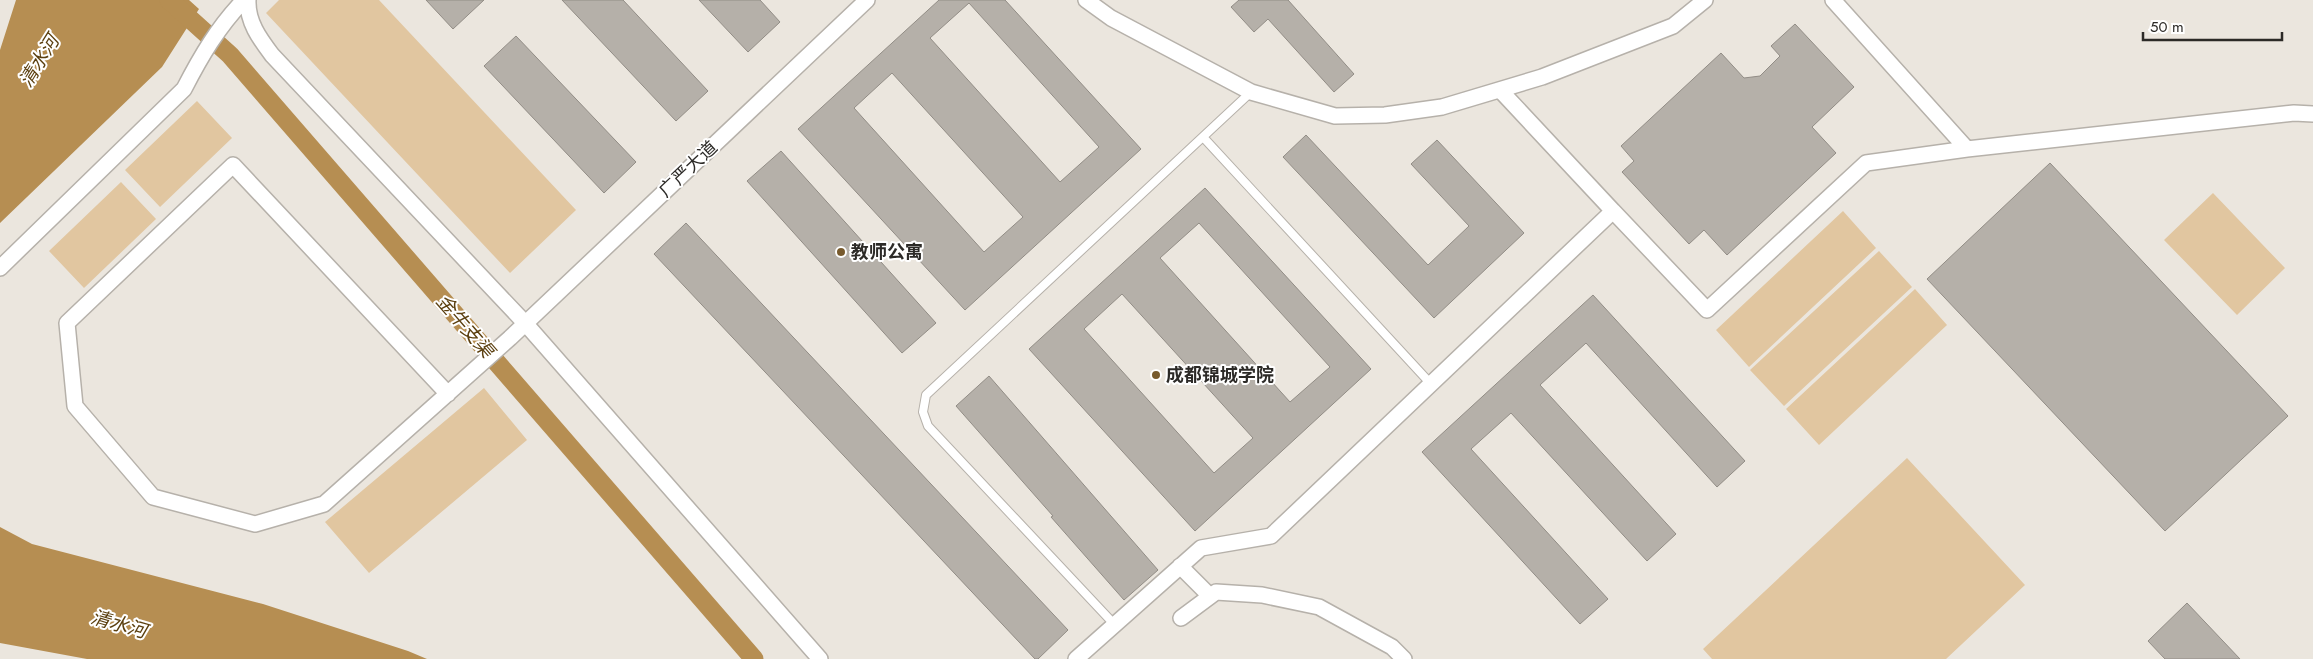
<svg xmlns="http://www.w3.org/2000/svg" width="2313" height="659" font-family="Jost,'Noto Sans SC',sans-serif">
  <style>
    .green { fill: #e1c6a0 }
    .water { fill: #b68e52 }
    .lines { fill: none; stroke-linecap: round; stroke-linejoin: round }
    .canal { stroke: #b68e52; stroke-width: 19 }
    .building { fill: #b5b0a9; stroke: #928d86; fill-rule: evenodd }
    .service-casing { stroke: #b6b1aa; stroke-width: 10 }
    .minor-casing { stroke: #b6b1aa; stroke-width: 18 }
    .service { stroke: #fff; stroke-width: 8 }
    .minor { stroke: #fff; stroke-width: 15 }
    .poi-dot { fill: #775a2d; stroke: #fff; stroke-width: 2 }
    .labels { text-anchor: middle; dominant-baseline: central; stroke-width: 4; stroke-linejoin: round; paint-order: stroke }
    .street-label { font-size: 18px; fill: #2c2a27; stroke: #fff }
    .poi-label { font-size: 18px; font-weight: bold; fill: #2c2a27; stroke: #fff; text-anchor: start }
    .water-label { font-size: 19px; font-style: italic; fill: #5b3f0f; stroke: #fff }
  </style>
  <rect width="100%" height="100%" fill="#ebe6de"/>
  <path class="green" d="M 279,0 L 379,0 L 576,210 L 510,273 L 266,13 Z
    M 197,101 L 232,138 L 160,207 L 125,170 Z
    M 121,182 L 156,219 L 84,288 L 49,251 Z
    M 2213,193 L 2285,268 L 2237,315 L 2164,240 Z
    M 1843,211 L 1876,248 L 1749,367 L 1716,330 Z
    M 1879,251 L 1912,287 L 1784,406 L 1750,370 Z
    M 1915,289 L 1947,325 L 1819,445 L 1786,409 Z
    M 484,388 L 527,440 L 369,573 L 325,522 Z
    M 1907,458 L 2025,585 L 1946,659 L 1712,659 L 1703,649 Z"/>
  <path class="water" d="M 16,0 L 189,0 L 199,9 L 162,67 L 0,223 L 0,50 Z
    M 0,527 L 32,544 L 263,604 L 408,651 L 427,659 L 87,659 L 0,643 Z"/>
  <g class="lines">
    <path class="canal" d="M 169,0 L 230,55 L 754,659"/>
  </g>
  <path class="building" d="M 426,0 L 484,0 L 453,29 Z
    M 562,0 L 623,0 L 708,91 L 676,121 Z
    M 699,0 L 760,0 L 780,22 L 748,52 Z
    M 939,0 L 1005,0 L 1141,149 L 965,310 L 798,129 ZM 969,3 L 1099,147 L 1060,182 L 930,38 ZM 892,73 L 1023,217 L 984,252 L 854,108 Z
    M 1239,0 L 1288,0 L 1354,74 L 1334,92 L 1268,19 L 1254,32 L 1231,7 Z
    M 1795,24 L 1854,87 L 1812,127 L 1836,153 L 1727,255 L 1704,230 L 1689,244 L 1622,172 L 1634,161 L 1621,146 L 1721,53 L 1744,78 L 1760,76 L 1780,56 L 1771,46 Z
    M 516,36 L 636,162 L 604,193 L 484,66 Z
    M 1306,135 L 1428,265 L 1469,226 L 1411,164 L 1437,140 L 1524,233 L 1434,318 L 1283,157 Z
    M 781,151 L 936,323 L 902,353 L 747,181 Z
    M 2050,163 L 2288,416 L 2165,531 L 1927,279 Z
    M 1205,188 L 1371,369 L 1195,531 L 1029,349 ZM 1199,223 L 1330,367 L 1290,402 L 1160,258 ZM 1122,294 L 1253,438 L 1214,473 L 1084,329 Z
    M 686,223 L 1068,630 L 1038,659 L 1035,659 L 654,254 Z
    M 1593,295 L 1745,461 L 1717,487 L 1586,343 L 1540,385 L 1676,534 L 1647,561 L 1511,413 L 1471,449 L 1608,599 L 1580,624 L 1422,452 Z
    M 989,376 L 1158,570 L 1124,600 L 1051,517 L 1053,516 L 956,406 Z
    M 2187,603 L 2240,659 L 2165,659 L 2148,641 Z"/>
  <g class="lines">
    <defs>
      <path id="service" d="M 1203,137 L 1431,384
        M 1114,624 L 928,426 L 923,412 L 926,395 L 1251,92"/>
      <path id="minor" d="M 248,0 C 247,22 260,39 272,55 L 525,323 L 820,659
        M 1086,0 L 1111,18 L 1251,92 L 1335,116 L 1385,115 L 1442,107 L 1542,77 L 1673,26 L 1705,0
        M 1833,0 L 1967,149
        M 1500,90 L 1613,211
        M 0,268 L 184,89 C 201,56 218,27 244,0
        M 448,394 L 233,165 L 67,323 L 75,406 L 153,497 L 255,524 L 324,504 L 510,338 L 867,0
        M 1180,566 L 1210,596
        M 1181,618 L 1216,592 L 1262,595 L 1319,607 L 1392,647 L 1404,659
        M 1076,659 L 1201,548 L 1271,536 L 1613,211 L 1707,310 L 1866,163 L 1967,149 L 2294,113 L 2313,114"/>
    </defs>
    <use href="#service" class="service-casing"/>
    <use href="#minor" class="minor-casing"/>
    <use href="#service" class="service"/>
    <use href="#minor" class="minor"/>
  </g>
  <g class="poi-dot">
    <circle cx="841" cy="252" r="5"/>
    <circle cx="1156" cy="375" r="5"/>
  </g>
  <g class="labels">
    <g class="street-label">
      <text transform="translate(688 169) rotate(-43)">广严大道</text>
    </g>
    <g class="poi-label">
      <text x="851" y="252">教师公寓</text>
      <text x="1166" y="375">成都锦城学院</text>
    </g>
    <g class="water-label">
      <text transform="translate(39 61) rotate(-58)">清水河</text>
      <text transform="translate(465 326) rotate(49)">金牛支渠</text>
      <text transform="translate(119 624) rotate(16)">清水河</text>
    </g>
  </g>
  <path d="M2143 32v8h139v-8" fill="none" stroke="#2c2a27" stroke-width="2.5"/>
  <text x="2150" y="32" font-size="15" fill="#2c2a27" stroke="#ffffff" stroke-width="4" paint-order="stroke">50 m</text>
</svg>
